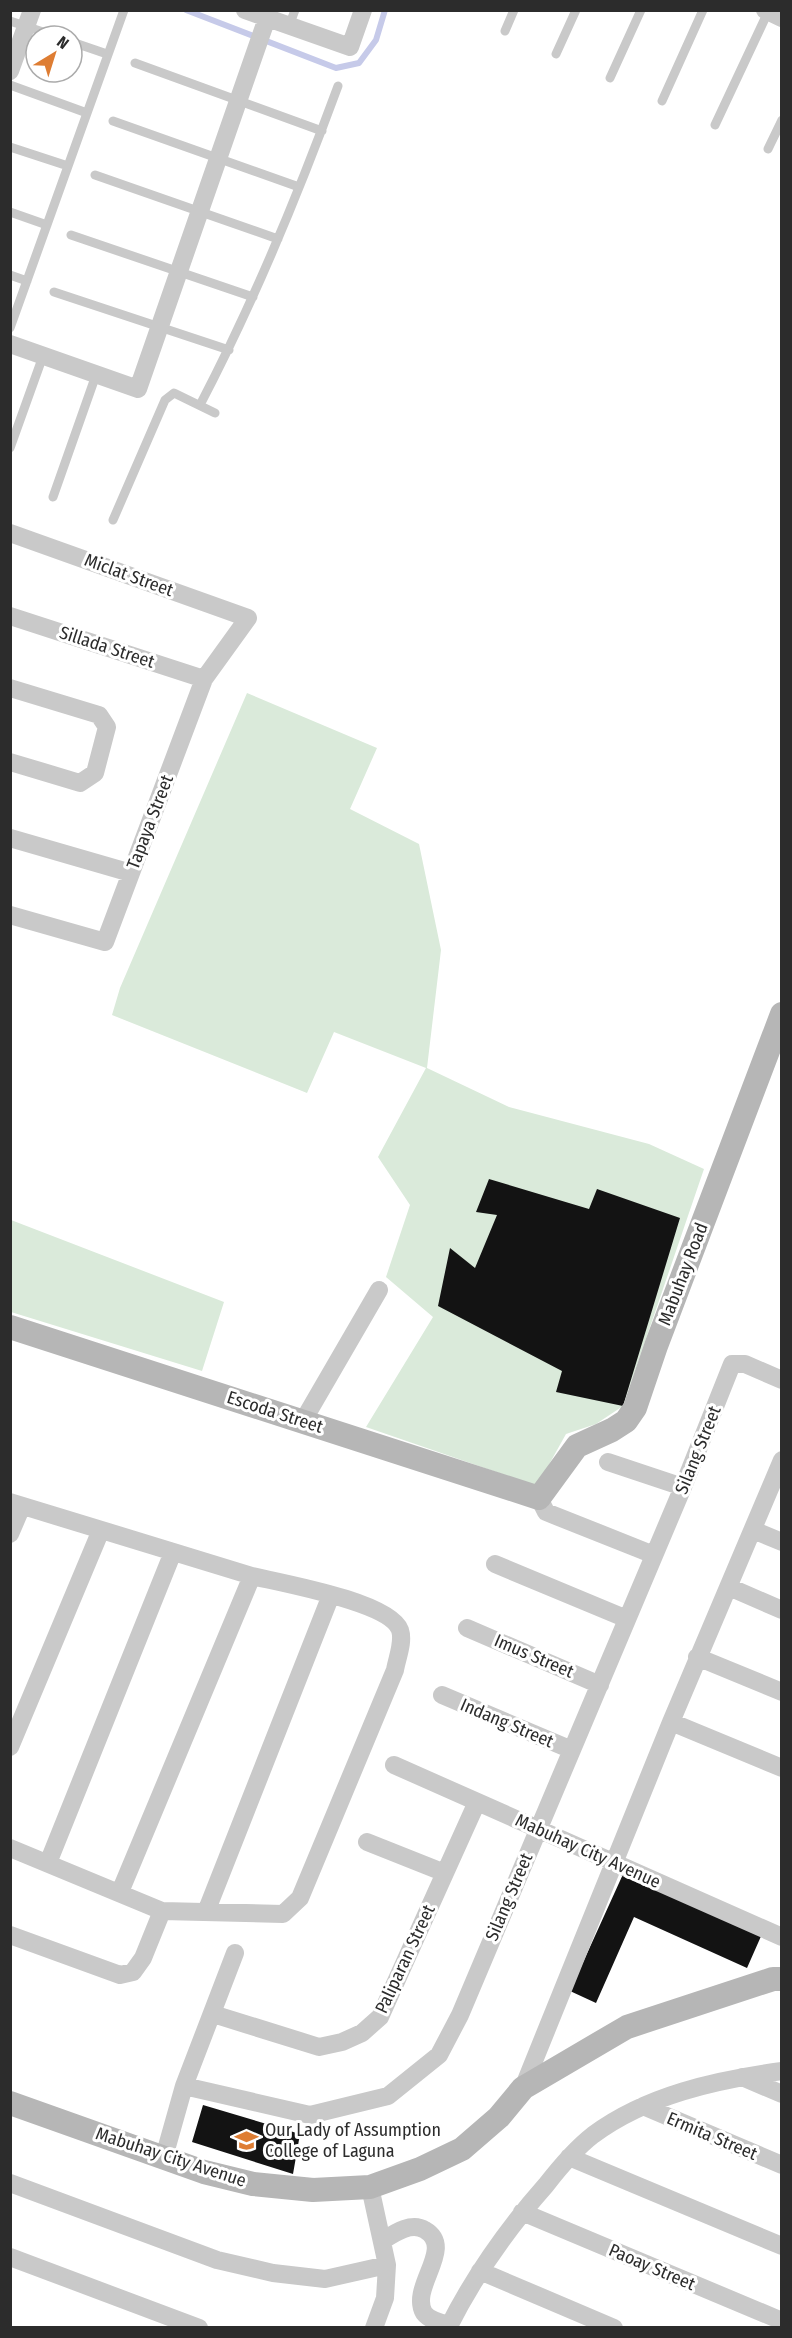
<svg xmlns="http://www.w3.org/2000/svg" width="792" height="2338" font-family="'Fira Sans Condensed',sans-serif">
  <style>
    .green { fill: #daeada }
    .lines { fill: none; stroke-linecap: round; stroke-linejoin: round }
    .stream { stroke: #c6cae9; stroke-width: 6 }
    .building { fill: #131313 }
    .lane { stroke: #c9c9c9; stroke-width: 9 }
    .street { stroke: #c9c9c9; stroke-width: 18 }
    .secondary { stroke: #b6b6b6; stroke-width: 24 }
    .labels { text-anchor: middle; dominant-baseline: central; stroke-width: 6; stroke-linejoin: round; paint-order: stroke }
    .street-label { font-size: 18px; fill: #2c2c2c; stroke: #fff }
    .poi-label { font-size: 18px; fill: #2c2c2c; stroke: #fff; text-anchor: start }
  </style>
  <rect width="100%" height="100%" fill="#fff"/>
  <path class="green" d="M 247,693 L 377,748 L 350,809 L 419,844 L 441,950 L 427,1068 L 509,1107 L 649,1144 L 704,1169 L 623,1406 L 596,1424 L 566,1434 L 537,1486 L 366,1427 L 433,1317 L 386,1277 L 410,1205 L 378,1157 L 426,1068 L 334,1032 L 307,1093 L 112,1015 L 120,988 Z
    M 11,1220 L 224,1302 L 202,1371 L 11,1312 Z"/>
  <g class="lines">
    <path class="stream" d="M 186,10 L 336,68 L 359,63 L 376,40 L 385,10"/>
  </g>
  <path class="building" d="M 489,1179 L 589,1209 L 597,1189 L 680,1218 L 623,1406 L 556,1392 L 562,1371 L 438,1306 L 450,1248 L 475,1268 L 497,1215 L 476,1212 Z
    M 624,1872 L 762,1934 L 747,1968 L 634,1917 L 596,2003 L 570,1991 Z
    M 203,2105 L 300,2134 L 293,2174 L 192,2142 Z"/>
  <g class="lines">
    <path class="lane" d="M 10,21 L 55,36
      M 289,26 L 295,10
      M 505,31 L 514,10
      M 72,42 L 107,54
      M 556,54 L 576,10
      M 135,63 L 322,131
      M 610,78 L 641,10
      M 10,85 L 87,113
      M 662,101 L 703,10
      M 113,121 L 299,187
      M 715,125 L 768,12
      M 10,147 L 68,166
      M 768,149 L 782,120
      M 95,175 L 278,239
      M 10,212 L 47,225
      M 71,235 L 253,297
      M 10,275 L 27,281
      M 54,292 L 229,350
      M 10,328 L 124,10
      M 200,405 C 254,302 298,195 338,86
      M 10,448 L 43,356
      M 53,497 L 96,375
      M 113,520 L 165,400 L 174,393 L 215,413"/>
    <path class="street" d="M 245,10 L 350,47 L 363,10
      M 765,10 L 782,18
      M 10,71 L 32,10
      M 10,344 L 138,389 L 267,18
      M 10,533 L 248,618 L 204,679 L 105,942 L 10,915
      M 10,616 L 204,679
      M 10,688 L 99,715 L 107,727 L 95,773 L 80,783 L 10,762
      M 10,838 L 131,873
      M 303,1421 L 379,1290
      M 608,1462 L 683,1487
      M 539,1498 L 546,1512 L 654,1555
      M 10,1502 L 252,1576 L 120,1892
      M 753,1530 L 782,1542
      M 10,1534 L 22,1506
      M 495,1564 L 627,1619
      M 729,1587 L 782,1610
      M 467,1628 L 600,1685
      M 697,1657 L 782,1692
      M 442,1695 L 572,1750
      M 671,1722 L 782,1768
      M 10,1747 L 101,1530
      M 394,1765 L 782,1937
      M 367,1842 L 445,1873
      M 10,1848 L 162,1911 L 143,1958 L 133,1972 L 120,1975 L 10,1935
      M 48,1863 L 173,1552
      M 162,1911 L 283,1914 L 300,1898 L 395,1670 C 397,1658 404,1642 400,1630 C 390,1602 282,1583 252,1576
      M 206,1912 L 331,1595
      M 213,2014 L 319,2047 L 342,2042 L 362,2033 L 380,2017 L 477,1802
      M 742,2077 L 782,2094
      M 184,2086 L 310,2115 L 388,2096 L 439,2055 L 460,2015 L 683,1487 L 732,1364 L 745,1364 L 782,1380
      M 523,2088 L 671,1722 L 782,1460
      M 643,2106 L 782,2165
      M 164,2157 L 184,2086 L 235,1953
      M 569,2157 L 782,2246
      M 10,2183 L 217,2260 L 273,2273 L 325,2279 L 387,2265
      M 370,2187 L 387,2265 L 385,2298 L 374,2328
      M 522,2212 L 782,2321
      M 382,2241 C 393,2234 411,2221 425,2230 C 456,2248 409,2287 424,2313 C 429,2320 441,2323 449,2325
      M 10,2257 L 199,2328
      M 480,2271 L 614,2328
      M 448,2328 C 474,2276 508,2228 546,2185 C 560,2167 575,2149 593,2135 C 647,2095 716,2080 782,2071"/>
    <path class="secondary" d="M 10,1327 L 539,1498 L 577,1446 L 612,1430 L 626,1421 L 635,1408 L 656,1346 L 782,1014
      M 10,2103 L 204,2172 L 253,2184 L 313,2190 L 370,2187 L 420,2169 L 462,2149 L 499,2117 L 523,2088 L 627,2027 L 773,1979 L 782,1979"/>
  </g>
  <defs>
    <symbol id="university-bare" viewBox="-9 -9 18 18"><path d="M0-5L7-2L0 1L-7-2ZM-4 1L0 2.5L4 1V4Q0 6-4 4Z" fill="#de7d33" stroke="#fff" stroke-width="2.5" paint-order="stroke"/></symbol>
  </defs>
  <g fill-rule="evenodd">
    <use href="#university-bare" x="230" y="2124" width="33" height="33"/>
  </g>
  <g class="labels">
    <g class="street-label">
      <text transform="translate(129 575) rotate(20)">Miclat Street</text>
      <text transform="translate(107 647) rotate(18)">Sillada Street</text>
      <text transform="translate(150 822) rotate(-69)">Tapaya Street</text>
      <text transform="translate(683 1274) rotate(-69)">Mabuhay Road</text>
      <text transform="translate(275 1412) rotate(18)">Escoda Street</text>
      <text transform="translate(698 1450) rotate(-68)">Silang Street</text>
      <text transform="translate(534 1656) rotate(23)">Imus Street</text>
      <text transform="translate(507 1723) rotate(23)">Indang Street</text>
      <text transform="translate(588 1851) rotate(24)">Mabuhay City Avenue</text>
      <text transform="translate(509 1897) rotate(-67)">Silang Street</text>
      <text transform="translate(405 1959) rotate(-65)">Paliparan Street</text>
      <text transform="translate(712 2136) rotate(23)">Ermita Street</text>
      <text transform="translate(171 2157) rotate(18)">Mabuhay City Avenue</text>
      <text transform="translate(652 2267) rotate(23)">Paoay Street</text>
    </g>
    <g class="poi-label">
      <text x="265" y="2130">Our Lady of Assumption<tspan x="265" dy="21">College of Laguna</tspan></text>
    </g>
  </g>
  <rect width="792" height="2338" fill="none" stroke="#2c2c2c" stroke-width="24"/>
  <g transform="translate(54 54) rotate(38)"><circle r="28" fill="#ffffff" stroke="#ababab" stroke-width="1.5"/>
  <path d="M0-4.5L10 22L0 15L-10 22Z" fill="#de7d33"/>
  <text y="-9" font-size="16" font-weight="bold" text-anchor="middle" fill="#2c2c2c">N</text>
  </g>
</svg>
